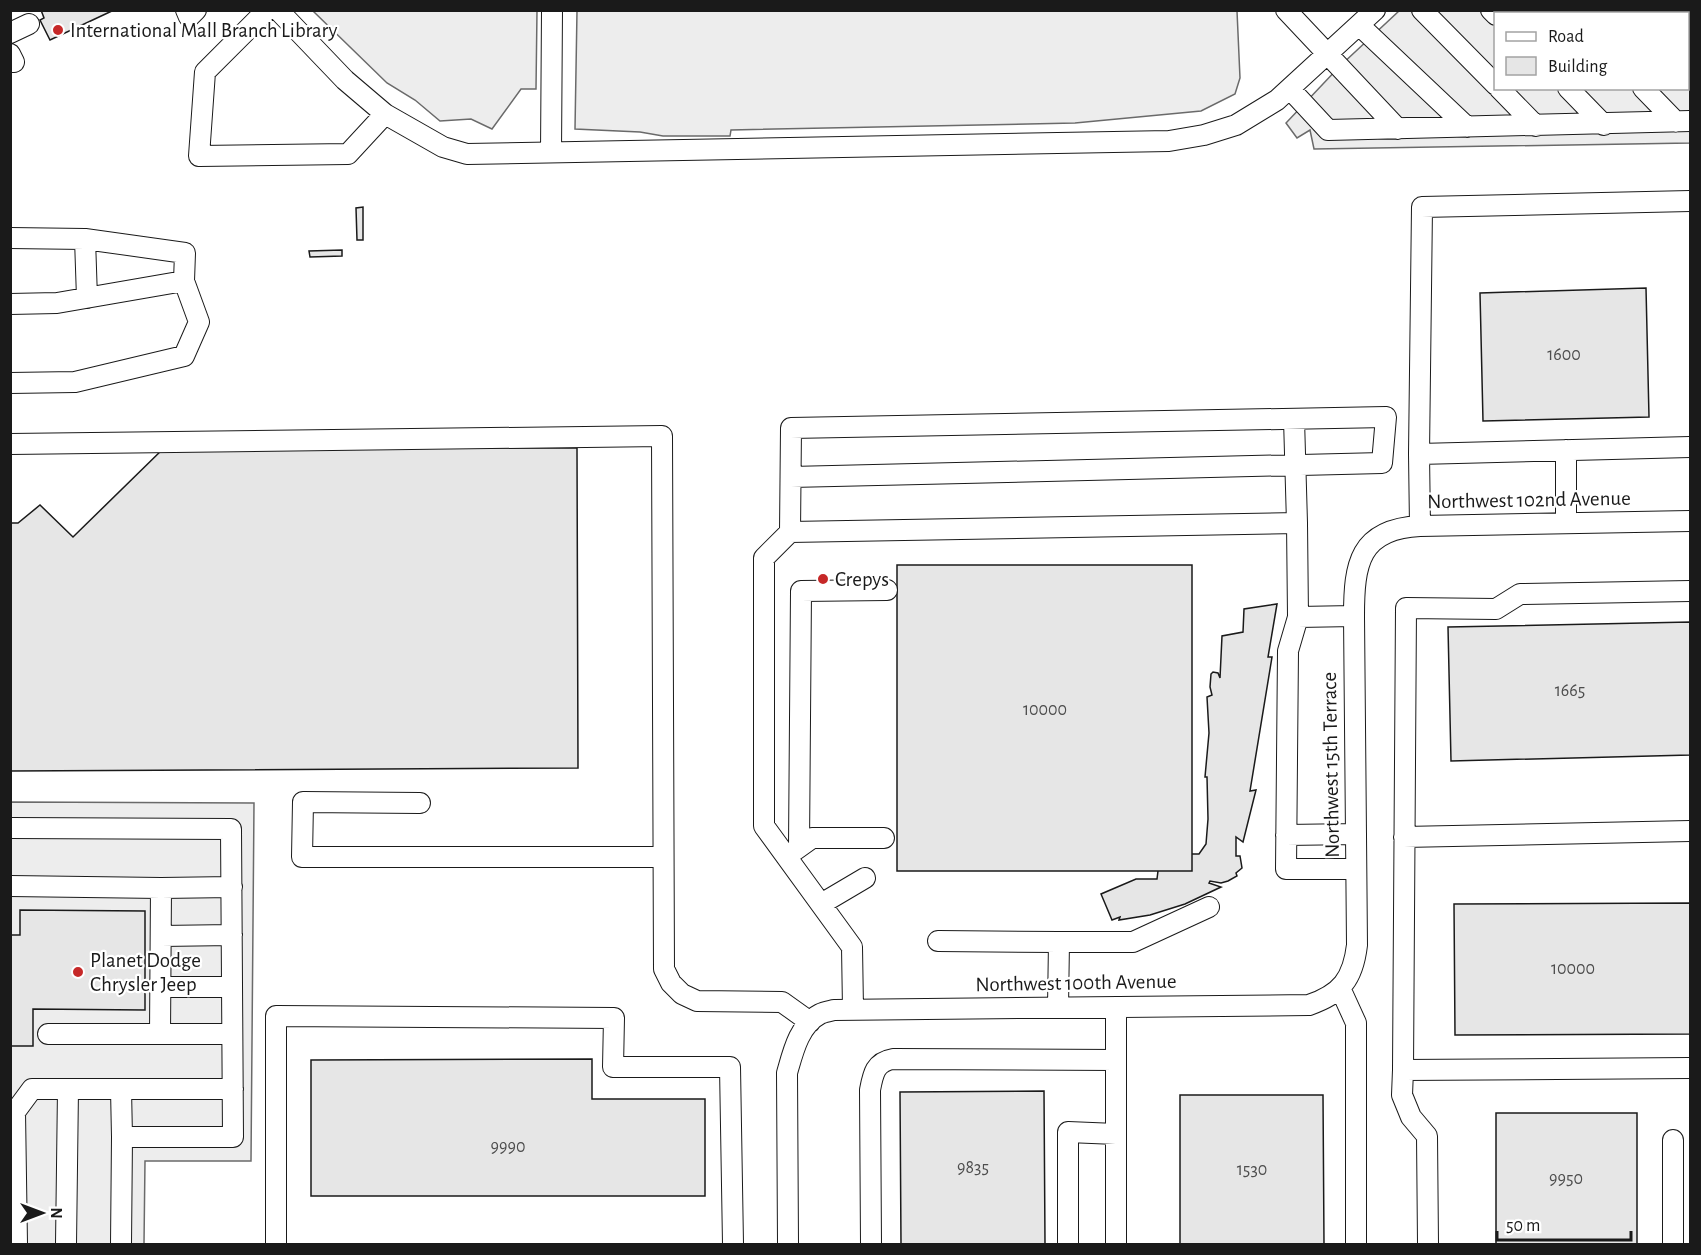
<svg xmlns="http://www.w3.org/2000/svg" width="1701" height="1255" font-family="'Alegreya Sans',sans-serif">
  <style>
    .built { fill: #ededed; stroke: #6a6a6a; stroke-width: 1.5; fill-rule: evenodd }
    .building { fill: #e6e6e6; stroke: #1a1a1a; stroke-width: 1.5 }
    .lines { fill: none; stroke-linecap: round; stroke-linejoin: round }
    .minor-casing { stroke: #1a1a1a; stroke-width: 22 }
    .minor { stroke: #fff; stroke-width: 20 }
    .poi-dot { fill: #c62828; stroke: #fff; stroke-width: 2 }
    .labels { text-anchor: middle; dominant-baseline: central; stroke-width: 4.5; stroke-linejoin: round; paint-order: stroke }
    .number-label { font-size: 18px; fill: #4d4d4d }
    .poi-label { font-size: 21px; fill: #1a1a1a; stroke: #fff; text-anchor: start }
    .street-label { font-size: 21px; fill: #1a1a1a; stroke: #fff }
  </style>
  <rect width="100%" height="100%" fill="#fff"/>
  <path class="built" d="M 313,11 L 537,11 L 536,89 L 521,89 L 492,129 L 471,119 L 440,121 L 415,100 L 387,83 Z
    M 1237,11 L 1240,78 L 1235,94 L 1201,111 L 1075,123 L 731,130 L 730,136 L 663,136 L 640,132 L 575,129 L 577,11 Z
    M 1399,11 L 1690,11 L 1690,143 L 1314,149 L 1310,130 L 1297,138 L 1286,123 L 1340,66 ZM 1496,14 L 1688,14 L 1688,88 L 1496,88 Z
    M 11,802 L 254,803 L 251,1161 L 145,1161 L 144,1244 L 11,1244 Z"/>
  <path class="building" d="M 41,10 L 114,10 L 50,40 L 40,20 L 44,18 Z
    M 363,207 L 363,240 L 357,240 L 356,208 Z
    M 342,250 L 342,256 L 310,257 L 309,251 Z
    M 1646,288 L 1649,417 L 1483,421 L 1480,293 Z
    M 166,446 L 577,448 L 578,768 L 10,771 L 10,523 L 18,523 L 40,505 L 73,537 Z
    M 897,565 L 1192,565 L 1192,871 L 897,871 Z
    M 1277,604 L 1268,657 L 1272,657 L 1250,791 L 1256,790 L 1243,842 L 1236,837 L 1236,856 L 1240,856 L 1242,868 L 1236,873 L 1237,876 L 1228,881 L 1221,883 L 1210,881 L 1209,883 L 1221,887 L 1185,904 L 1150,915 L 1119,920 L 1120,917 L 1112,920 L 1101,894 L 1136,879 L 1157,879 L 1158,871 L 1192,871 L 1192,854 L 1199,854 L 1206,844 L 1208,819 L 1207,777 L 1205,777 L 1209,733 L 1207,697 L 1212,695 L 1210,687 L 1211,674 L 1213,672 L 1218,673 L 1220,678 L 1222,636 L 1243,632 L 1244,609 Z
    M 1690,622 L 1690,755 L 1451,761 L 1448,627 Z
    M 1690,903 L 1690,1034 L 1455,1035 L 1454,904 Z
    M 20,910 L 145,911 L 145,1010 L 33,1009 L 33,1046 L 10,1046 L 10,935 L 20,935 Z
    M 592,1059 L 592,1099 L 705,1099 L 705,1196 L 311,1196 L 311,1060 Z
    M 1044,1091 L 1045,1244 L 901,1244 L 900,1092 Z
    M 1180,1095 L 1323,1095 L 1324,1244 L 1180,1244 Z
    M 1496,1113 L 1637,1113 L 1637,1244 L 1496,1244 Z"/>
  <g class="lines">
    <defs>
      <path id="minor" d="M 186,10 L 189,17 L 196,10
        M 267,10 L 205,72 L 199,156 L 348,154 L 385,114
        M 278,10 L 345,80 L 385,114 L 443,147 L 467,154 L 1169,141 L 1204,135 L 1236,125 L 1277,100 L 1375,10
        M 1286,10 L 1398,129
        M 1422,10 L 1496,85
        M 1491,10 L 1496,15
        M 1564,10 L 1567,14
        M 1359,25 L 1467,127
        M 10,33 L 29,24
        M 10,54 L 14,62
        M 1499,88 L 1536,126
        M 1568,88 L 1604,125
        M 1643,88 L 1676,122
        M 1290,89 L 1328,130 L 1690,121
        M 551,152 L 552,10
        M 10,238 L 85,239
        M 10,304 L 57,303 L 184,281 L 185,253 L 85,239 L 87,298
        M 10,383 L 75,382 L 184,356 L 199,322 L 184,281
        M 1294,419 L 1297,523
        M 10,444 L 662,436 L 664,969 L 671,983 L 682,994 L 697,1001 L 782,1002 L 810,1022
        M 1566,450 L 1566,523
        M 1419,454 L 1690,447
        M 791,477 L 1382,463 L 1386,417 L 791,428 L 790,532 L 764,558 L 764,826 L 852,947 L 853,1009
        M 1420,526 L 1419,454 L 1422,207 L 1690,201
        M 790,532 L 1297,523 L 1298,617 L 1354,616
        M 1690,591 L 1520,594 L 1496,609 L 1406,608 L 1403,1070 L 1690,1068
        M 1298,617 L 1288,651 L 1286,869 L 1356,869
        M 420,803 L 303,802 L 302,857 L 662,857
        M 10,828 L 231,829 L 233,1137 L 122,1137 L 121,1244
        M 1286,835 L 1356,834
        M 1404,837 L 1690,831
        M 799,847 L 801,591 L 887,590
        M 791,853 L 812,838 L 884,838
        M 10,886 L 161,888
        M 821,904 L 865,878
        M 161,936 L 232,935
        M 938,941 L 1059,942
        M 160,987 L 232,987
        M 1340,988 L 1356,1023 L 1356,1244
        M 1058,1007 L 1059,942 L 1133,942 L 1209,907
        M 1116,1007 L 1116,1244
        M 48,1034 L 232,1034
        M 160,1034 L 161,888 L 232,887
        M 1403,1070 L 1402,1095 L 1411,1117 L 1427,1136 L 1428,1244
        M 68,1089 L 233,1089
        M 121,1089 L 122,1137
        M 15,1112 L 32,1089 L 68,1089 L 66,1244
        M 10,1113 L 15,1112 L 17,1244
        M 1673,1140 L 1673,1244
        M 276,1244 L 276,1016 L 614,1018 L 613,1067 L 730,1067 L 733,1244
        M 788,1244 L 787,1073 C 793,1052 799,1025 820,1014 C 824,1012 830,1011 834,1010 L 1309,1005 C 1341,994 1353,979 1357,945 L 1354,616 C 1354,564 1359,529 1420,526 L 1690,521
        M 871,1244 L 870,1090 C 873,1074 875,1062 893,1059 L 1116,1060
        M 1068,1244 L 1068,1132 L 1116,1134"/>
    </defs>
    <use href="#minor" class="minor-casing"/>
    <use href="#minor" class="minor"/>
  </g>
  <g class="poi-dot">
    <circle cx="58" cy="30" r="6"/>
    <circle cx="823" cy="579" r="6"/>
    <circle cx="78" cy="972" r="6"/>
  </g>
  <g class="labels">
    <g class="number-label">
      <text x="1564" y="355">1600</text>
      <text x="1570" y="691">1665</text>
      <text x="1045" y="710">10000</text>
      <text x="1573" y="969">10000</text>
      <text x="508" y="1147">9990</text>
      <text x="973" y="1168">9835</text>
      <text x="1252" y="1170">1530</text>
      <text x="1566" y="1179">9950</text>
    </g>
    <g class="poi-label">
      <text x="70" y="30">International Mall Branch Library</text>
      <text x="835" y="579">Crepys</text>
      <text x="90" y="960">Planet Dodge<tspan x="90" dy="24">Chrysler Jeep</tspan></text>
    </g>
    <g class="street-label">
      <text transform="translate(1529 500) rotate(-1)">Northwest 102nd Avenue</text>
      <text transform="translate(1331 765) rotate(-91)">Northwest 15th Terrace</text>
      <text transform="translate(1076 983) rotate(-1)">Northwest 100th Avenue</text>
    </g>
  </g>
  <rect width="1701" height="1255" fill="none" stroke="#1a1a1a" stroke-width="24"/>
  <rect x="1494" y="12" width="195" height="78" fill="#ffffff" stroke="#a3a3a3" stroke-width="1.5"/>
  <rect x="1506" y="32" width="30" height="9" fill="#ffffff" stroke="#a3a3a3" stroke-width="1.5"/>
  <text x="1548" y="42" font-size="18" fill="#1a1a1a">Road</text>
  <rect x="1506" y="57" width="30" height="18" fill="#e6e6e6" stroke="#a3a3a3" stroke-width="1.5"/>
  <text x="1548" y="72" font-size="18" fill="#1a1a1a">Building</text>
  <g transform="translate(42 1213) rotate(90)" stroke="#ffffff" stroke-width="4.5" paint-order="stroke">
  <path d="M0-4.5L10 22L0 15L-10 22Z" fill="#1a1a1a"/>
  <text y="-9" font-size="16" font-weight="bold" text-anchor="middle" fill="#1a1a1a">N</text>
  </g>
  <path d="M1497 1231v9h134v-9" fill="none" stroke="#1a1a1a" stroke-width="3"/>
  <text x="1506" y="1231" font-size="18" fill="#1a1a1a" stroke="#ffffff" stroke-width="4.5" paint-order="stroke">50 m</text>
</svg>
